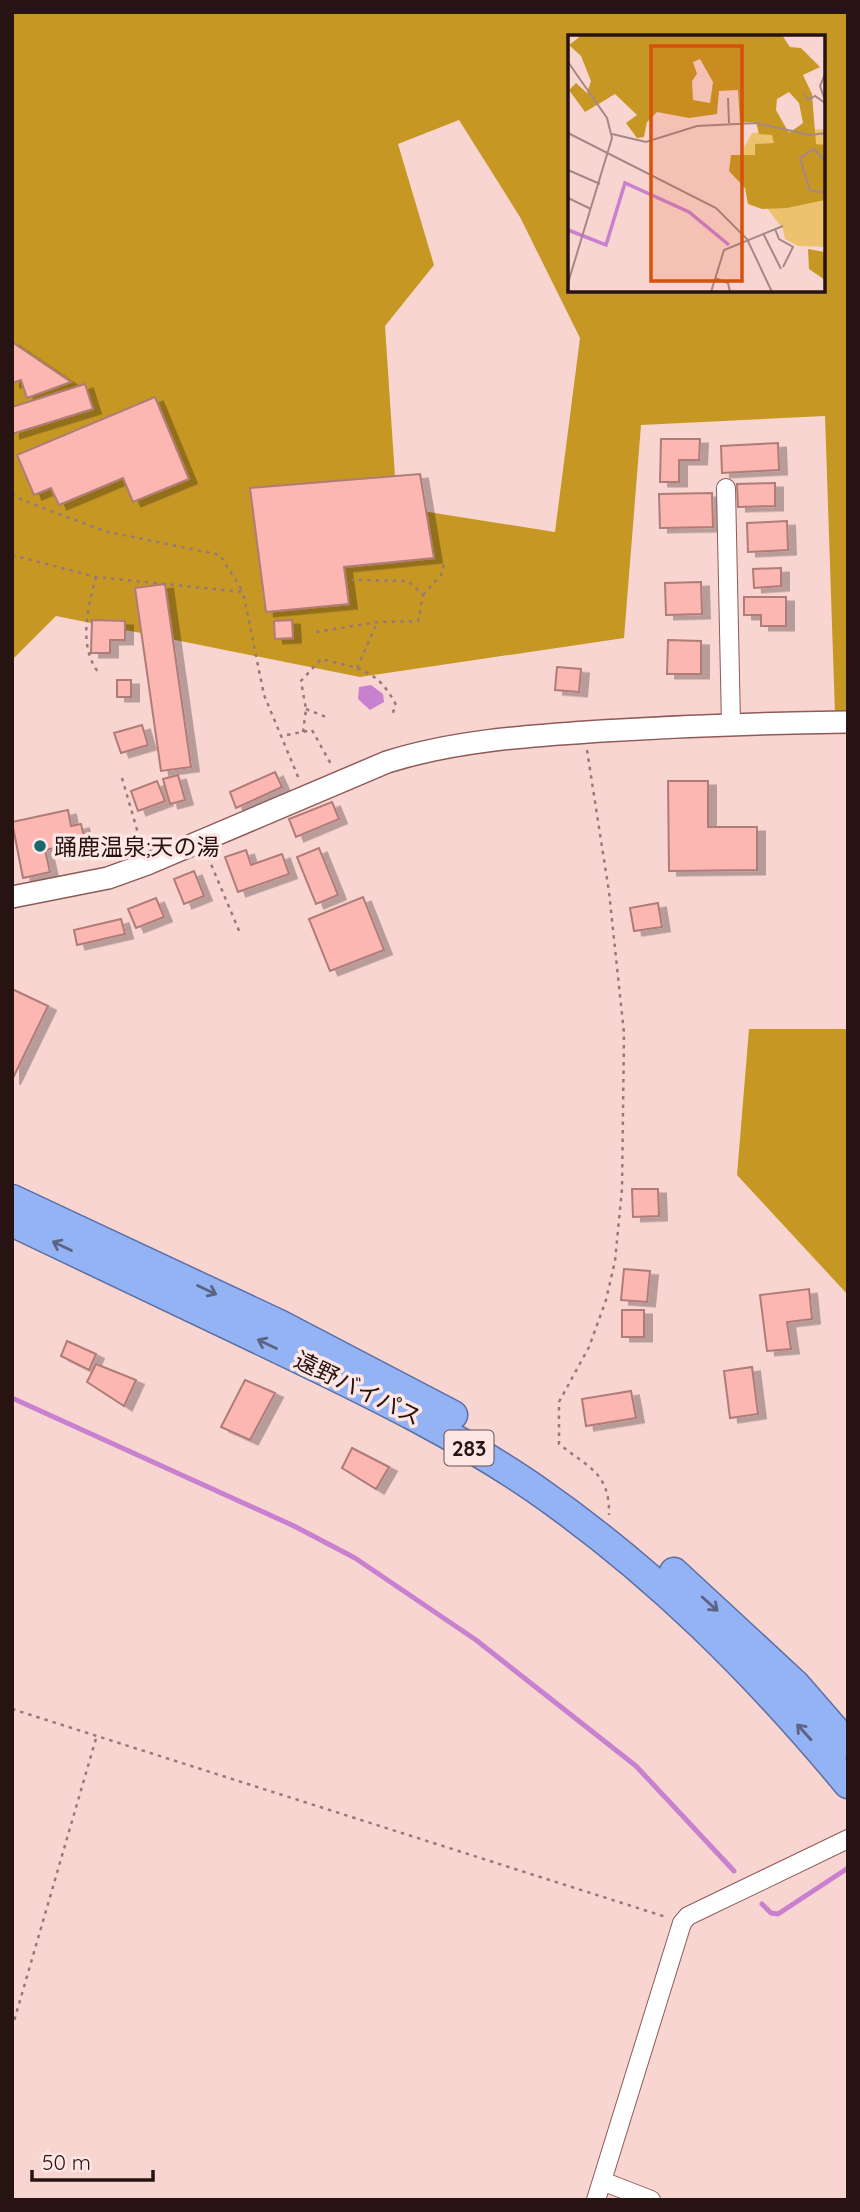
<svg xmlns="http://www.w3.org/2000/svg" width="860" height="2212" font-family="Quicksand,'Noto Sans JP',sans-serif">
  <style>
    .forest { fill: #c79724; fill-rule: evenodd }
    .water { fill: #c881cf }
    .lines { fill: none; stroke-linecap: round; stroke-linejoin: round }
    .stream { stroke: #c881cf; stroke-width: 5 }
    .building { fill: #fcb7b2; stroke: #b07b77; stroke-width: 2; filter: url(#shadow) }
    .minor-casing { stroke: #8d5b58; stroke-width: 20 }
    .tertiary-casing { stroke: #8d5b58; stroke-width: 24 }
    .trunk-casing { stroke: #5c6fa3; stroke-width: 31 }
    .path { stroke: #977a78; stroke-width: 2.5; stroke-dasharray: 3.5 5; stroke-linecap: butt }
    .minor { stroke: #fff; stroke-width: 18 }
    .tertiary { stroke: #fff; stroke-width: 21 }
    .trunk { stroke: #94b3f4; stroke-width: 28 }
    .oneway { stroke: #5d6383 }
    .poi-dot { fill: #18656c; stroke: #fee6e4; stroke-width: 2.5 }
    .labels { text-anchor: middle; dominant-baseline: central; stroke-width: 7; stroke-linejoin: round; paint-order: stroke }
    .shield { fill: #fee6e4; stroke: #675251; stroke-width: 2 }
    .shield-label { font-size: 21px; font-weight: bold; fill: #261312 }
    .poi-label { font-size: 23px; fill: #261312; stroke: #fee6e4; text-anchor: start }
    .street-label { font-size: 23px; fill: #261312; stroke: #fee6e4 }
    .inset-river { fill: none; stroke: #c881cf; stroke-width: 3.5 }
    .inset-road { fill: none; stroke: #a58785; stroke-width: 2 }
    .view { fill: #d5520d; fill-opacity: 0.15; stroke: #d5520d; stroke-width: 3.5 }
    .inset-edge { fill: none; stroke: #261312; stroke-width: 3.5 }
  </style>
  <defs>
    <filter id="shadow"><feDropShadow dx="8" dy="4.5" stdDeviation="0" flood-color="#0004"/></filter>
  </defs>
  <rect width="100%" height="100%" fill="#f9d5d2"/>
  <path class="forest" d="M 12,12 L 848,12 L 848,714 L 835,714 L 825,416 L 641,425 L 624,638 L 360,677 L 56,616 L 12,660 ZM 570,37 L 823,37 L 823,290 L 570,290 ZM 459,120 L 520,217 L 580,338 L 555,532 L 397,507 L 385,326 L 434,265 L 398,144 Z
    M 749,1029 L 848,1029 L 848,1295 L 737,1175 Z"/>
  <path class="water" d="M 371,685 L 383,694 L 384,702 L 370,710 L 358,699 L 359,687 Z"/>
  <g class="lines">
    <path class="stream" d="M 12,1398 L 294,1526 L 355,1558 L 476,1640 L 636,1766 L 734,1871
      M 762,1904 L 771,1913 L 778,1914 L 848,1868"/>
  </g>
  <path class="building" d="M 12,342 L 71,382 L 27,398 L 21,380 L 12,383 Z
    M 85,384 L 93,409 L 12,434 L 12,407 Z
    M 155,397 L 189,479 L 133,502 L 123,478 L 59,505 L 51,488 L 34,495 L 17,455 Z
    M 661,439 L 700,439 L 699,460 L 679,460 L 679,482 L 660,482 Z
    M 778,443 L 779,470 L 722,473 L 721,446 Z
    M 420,474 L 434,558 L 344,567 L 349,604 L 266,612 L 250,488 Z
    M 775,483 L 775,506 L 738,507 L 737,484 Z
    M 712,493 L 713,527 L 660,528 L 659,494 Z
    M 787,521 L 788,550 L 748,552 L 747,523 Z
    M 781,568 L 781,586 L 754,588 L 753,569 Z
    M 701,582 L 702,614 L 666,615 L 665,583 Z
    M 165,584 L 191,767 L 161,771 L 135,588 Z
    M 744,597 L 786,597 L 786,626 L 761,626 L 761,615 L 744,615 Z
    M 92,620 L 125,621 L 125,640 L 110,640 L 110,653 L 91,653 Z
    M 292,620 L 293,638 L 275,639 L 274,621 Z
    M 668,640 L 701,641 L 701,674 L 667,674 Z
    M 557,667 L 581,669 L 579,692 L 555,690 Z
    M 117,680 L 131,680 L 131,697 L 117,697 Z
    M 142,725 L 148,745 L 121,753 L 114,733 Z
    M 275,772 L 282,787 L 236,808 L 230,792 Z
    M 178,775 L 185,800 L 170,804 L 163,779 Z
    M 157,781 L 165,801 L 138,811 L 131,791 Z
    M 668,781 L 708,781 L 708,827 L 757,827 L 757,870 L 669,871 Z
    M 332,802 L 339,819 L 296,837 L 289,819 Z
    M 68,810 L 71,826 L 81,824 L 85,841 L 45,850 L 50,872 L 23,878 L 12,822 Z
    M 319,848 L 338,895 L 316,904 L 297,857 Z
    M 246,850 L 251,865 L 282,854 L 289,874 L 238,892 L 225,857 Z
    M 194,871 L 204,896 L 184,904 L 174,879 Z
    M 363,897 L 384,950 L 330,971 L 309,919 Z
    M 156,898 L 164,917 L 136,928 L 128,909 Z
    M 658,903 L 662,927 L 634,931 L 630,908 Z
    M 121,919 L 125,934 L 77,945 L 74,930 Z
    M 12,989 L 48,1006 L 12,1080 Z
    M 632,1189 L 658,1189 L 659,1216 L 633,1217 Z
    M 624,1269 L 650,1271 L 647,1302 L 621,1300 Z
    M 809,1289 L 812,1319 L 787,1322 L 791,1349 L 767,1351 L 760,1295 Z
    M 622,1310 L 644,1310 L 644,1337 L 622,1337 Z
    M 67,1341 L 96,1354 L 89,1370 L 61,1356 Z
    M 96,1364 L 136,1380 L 124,1406 L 87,1382 Z
    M 752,1367 L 758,1414 L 730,1418 L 724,1371 Z
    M 245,1380 L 275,1393 L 250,1440 L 221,1427 Z
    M 631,1391 L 636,1418 L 586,1426 L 582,1399 Z
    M 352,1448 L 389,1467 L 376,1489 L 342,1468 Z"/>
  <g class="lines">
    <defs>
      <path id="minor" d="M 726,488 L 731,724
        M 602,2181 L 651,2200
        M 596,2200 L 682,1923 L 688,1916 L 848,1839"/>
      <path id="tertiary" d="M 12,897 L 108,878 L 147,864 L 387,762 C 457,740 529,736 602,731 C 684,726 766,723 848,722"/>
      <path id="trunk" d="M 12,1199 L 279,1324 L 453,1415
        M 12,1222 C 106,1267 200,1311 293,1356 C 376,1396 458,1436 534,1488 C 655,1572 754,1671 848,1784
        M 674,1572 L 795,1684 L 848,1745"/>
    </defs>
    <use href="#minor" class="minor-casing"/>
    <use href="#tertiary" class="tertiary-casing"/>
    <use href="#trunk" class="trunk-casing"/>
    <path class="path" d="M 12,493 L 22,500 L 104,531 L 220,555 L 243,592
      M 12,555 L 96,577 L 243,592 L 264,695 L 299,779
      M 96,577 C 88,607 78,645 98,672
      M 423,595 L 441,575 L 444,564
      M 316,632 L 378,622 L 418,621 L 423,595 L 408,581 L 352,580
      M 357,668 L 377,623
      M 306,709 L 326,717
      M 303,732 L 306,709 L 301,681 L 321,659 C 359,669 377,668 396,705 L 391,717
      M 287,735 L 312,730 L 332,766
      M 587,750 L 609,892 L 624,1033 L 622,1189 L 615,1261 L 606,1300 L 589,1347 L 559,1402 L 559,1444 C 589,1468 610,1473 609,1515
      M 122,778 L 142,847
      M 208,857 L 240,933
      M 12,1709 L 666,1917
      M 12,2028 L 97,1735"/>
    <use href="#minor" class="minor"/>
    <use href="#tertiary" class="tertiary"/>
    <use href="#trunk" class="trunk"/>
  </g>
  <defs><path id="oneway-shaft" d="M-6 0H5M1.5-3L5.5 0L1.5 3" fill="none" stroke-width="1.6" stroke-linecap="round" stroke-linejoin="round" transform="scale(1.75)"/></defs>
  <g class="oneway">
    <use href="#oneway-shaft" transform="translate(62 1246) rotate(-154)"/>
    <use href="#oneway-shaft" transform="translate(207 1290) rotate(25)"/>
    <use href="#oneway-shaft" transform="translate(267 1344) rotate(-155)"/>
    <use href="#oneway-shaft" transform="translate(710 1604) rotate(42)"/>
    <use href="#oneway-shaft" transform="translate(804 1732) rotate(-132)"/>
  </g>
  <circle class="poi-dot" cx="40" cy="846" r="7"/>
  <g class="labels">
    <rect class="shield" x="444.5" y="1430.5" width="49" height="35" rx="5"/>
    <g class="shield-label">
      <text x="469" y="1448">283</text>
    </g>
    <g class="poi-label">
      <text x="54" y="846">踊鹿温泉;天の湯</text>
    </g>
    <g class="street-label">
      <text transform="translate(358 1388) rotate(26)">遠野バイパス</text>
    </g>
  </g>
  <g transform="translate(568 35)">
    <rect width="257" height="257" fill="#f9d5d2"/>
    <path d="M 257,94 L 257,212 L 230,211 L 217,204 L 215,194 L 192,164 L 181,165 L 173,118 L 184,98 Z" fill="#ecc26e"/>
    <path d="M 14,0 L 214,0 L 222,12 L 233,13 L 252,32 L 235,40 L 244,59 L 248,109 L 257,110 L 257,165 L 219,173 L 194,174 L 180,169 L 177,153 L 161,136 L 163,120 L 187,120 L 187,109 L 206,108 L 204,100 L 191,99 L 188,87 L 172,87 L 170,55 L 151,56 L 149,79 L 121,83 L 89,77 L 79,87 L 76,102 L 69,103 L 58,88 L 69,80 L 47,59 L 17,77 L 1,55 L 8,48 L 19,58 L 23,46 L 13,21 L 1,10 ZM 132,24 L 145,47 L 142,68 L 125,65 L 124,46 L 129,39 L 125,27 ZM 221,57 L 231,68 L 235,88 L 221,98 L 208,75 L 209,64 ZM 240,214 L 257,217 L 257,245 L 241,234 Z" fill="#c79724" fill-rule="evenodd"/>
    <path class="inset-river" d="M 0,195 L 38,210 L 57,148 L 121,177 L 161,210"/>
    <path class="inset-road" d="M 0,27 L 39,83 L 44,103 L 0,248M 258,37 L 252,51 L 258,68M 236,59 L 240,65 L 247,61 L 257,68M 160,63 L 161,88M 0,98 L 148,173 L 179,204 L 204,257M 44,99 L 78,107 L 129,91 L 188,88 L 242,100 L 258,98M 258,127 L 246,114 L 232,123 L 242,156 L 258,157M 0,135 L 32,149M 0,163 L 23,174M 207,194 L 211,204 L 225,212 L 215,232M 195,198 L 213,234M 147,243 L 160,248 L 162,257M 143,257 L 156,215 L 215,191"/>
    <path class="view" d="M 83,11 L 174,11 L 174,246 L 83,246 Z"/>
    <rect width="257" height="257" class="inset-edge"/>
  </g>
  <rect width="860" height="2212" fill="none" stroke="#261312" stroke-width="28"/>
  <path d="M32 2170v10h121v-10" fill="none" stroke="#261312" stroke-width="3.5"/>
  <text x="42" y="2170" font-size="21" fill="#261312" stroke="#fee6e4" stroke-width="5" paint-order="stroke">50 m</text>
</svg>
